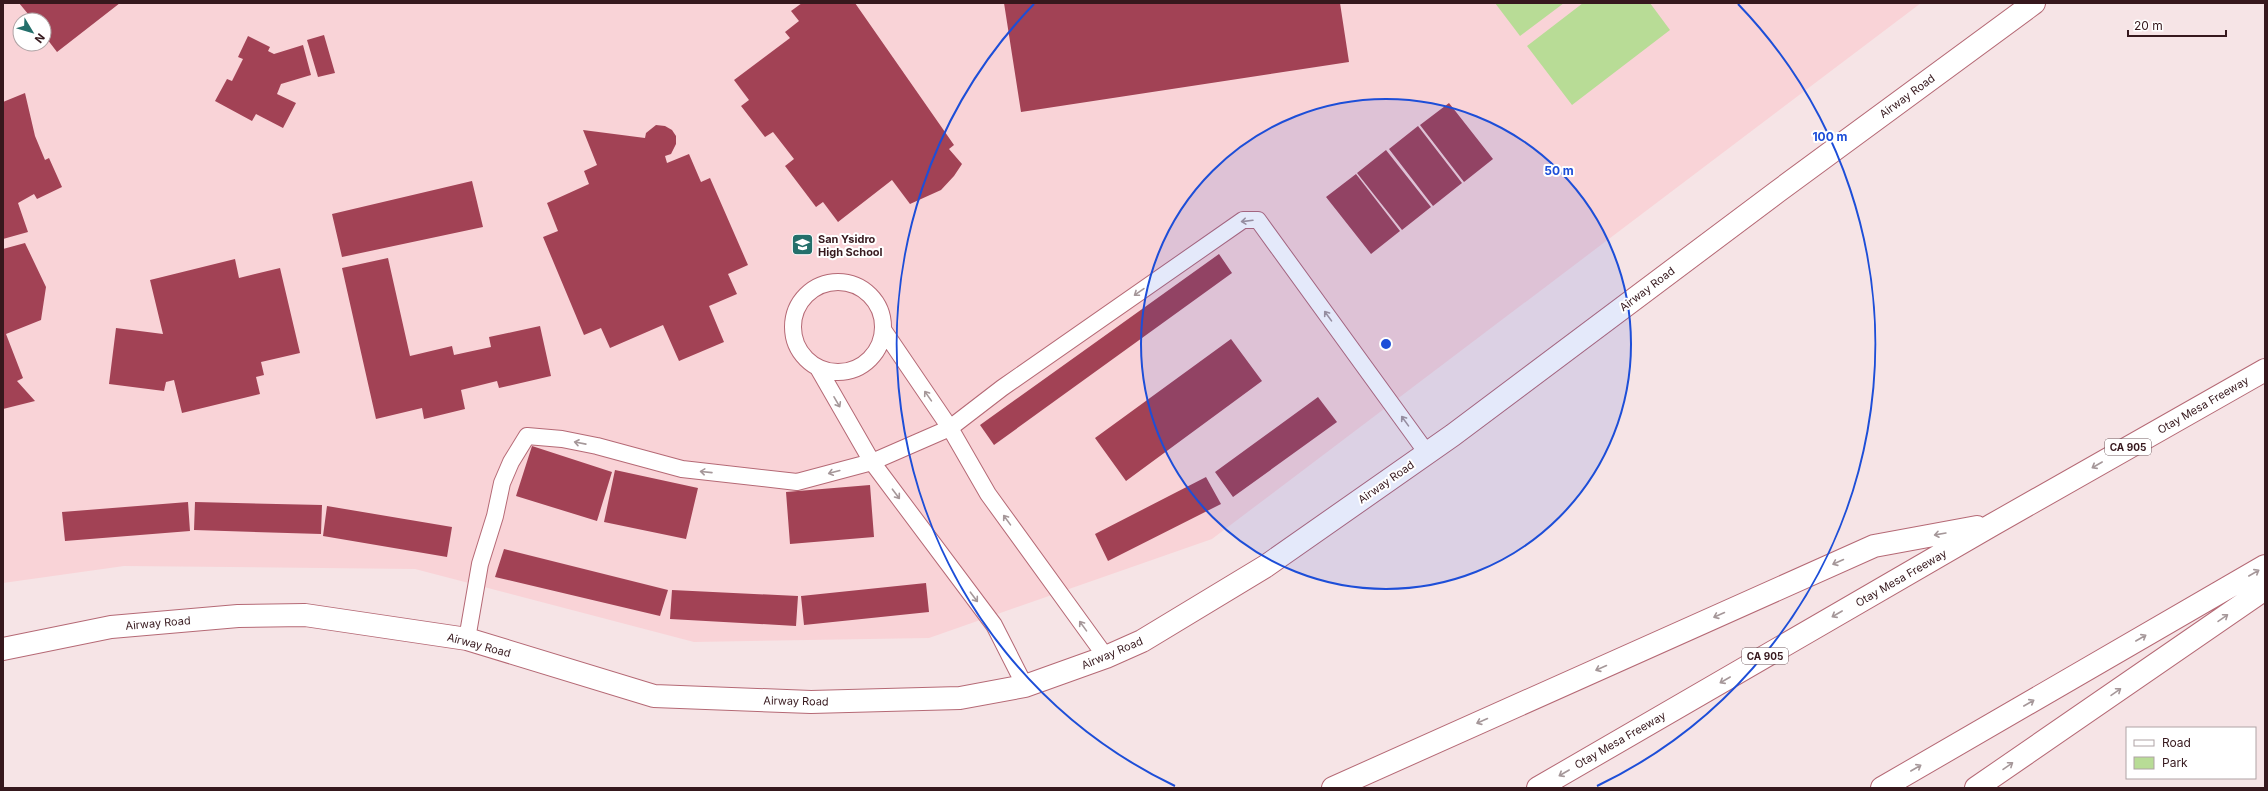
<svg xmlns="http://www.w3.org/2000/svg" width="2268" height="791" font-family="Inter,sans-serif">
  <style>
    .built { fill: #f9d3d7; fill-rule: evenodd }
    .green { fill: #b8dc96 }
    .building { fill: #a24255 }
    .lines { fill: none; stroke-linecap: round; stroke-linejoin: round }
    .service-casing { stroke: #b56975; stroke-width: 18 }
    .secondary-casing { stroke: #b56975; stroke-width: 24 }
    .motorway-casing { stroke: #b56975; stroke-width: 24 }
    .service { stroke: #fff; stroke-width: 16 }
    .secondary { stroke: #fff; stroke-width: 22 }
    .motorway { stroke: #fff; stroke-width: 22 }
    .oneway { stroke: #a59799 }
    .ring { fill: none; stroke: #1d4ed8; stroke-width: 2 }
    .labels { text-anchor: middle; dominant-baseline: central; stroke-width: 4; stroke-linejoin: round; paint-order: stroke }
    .shield { fill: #fff; stroke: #725d61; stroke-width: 1 }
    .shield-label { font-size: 10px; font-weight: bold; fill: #36181d }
    .street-label { font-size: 11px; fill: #36181d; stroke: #fff }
    .poi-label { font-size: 11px; font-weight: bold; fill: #36181d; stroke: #fff; text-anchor: start }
    .centre { fill: #1d4ed8; stroke: #fff; stroke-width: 2 }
    .ring-label { font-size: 12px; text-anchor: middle; font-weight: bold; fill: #1d4ed8; stroke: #fff; stroke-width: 4; stroke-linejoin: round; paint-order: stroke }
  </style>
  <rect width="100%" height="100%" fill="#f6e4e6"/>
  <path class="built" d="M 3,3 L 1921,3 L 1212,539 L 929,638 L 694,642 L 415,569 L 124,566 L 3,583 ZM 20,20 L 44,20 L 44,44 L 20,44 Z"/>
  <path class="green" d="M 1495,3 L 1564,3 L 1520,36 Z
    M 1583,3 L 1650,3 L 1670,30 L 1572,105 L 1527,46 Z"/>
  <path class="building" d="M 19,3 L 120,3 L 57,52 L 44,35 L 44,20 L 33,20 Z
    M 802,3 L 855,3 L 954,145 L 949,149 L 962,164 L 954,176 L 941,190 L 910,204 L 892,180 L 838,222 L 823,202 L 816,207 L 785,166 L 794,159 L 773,132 L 765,137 L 741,106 L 749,100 L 734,80 L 790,38 L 785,32 L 799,21 L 791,11 Z
    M 1004,3 L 1340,3 L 1349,62 L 1021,112 Z
    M 324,35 L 335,73 L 318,77 L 307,40 Z
    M 248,36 L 270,47 L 268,51 L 274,54 L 303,45 L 311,75 L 281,84 L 277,94 L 296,103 L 283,128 L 256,114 L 252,121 L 215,101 L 227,79 L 232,81 L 243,59 L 238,57 Z
    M 25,93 L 35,136 L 45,160 L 49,158 L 62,187 L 37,199 L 34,194 L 18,203 L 28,232 L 3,239 L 3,102 Z
    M 1449,103 L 1493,159 L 1464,182 L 1420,125 Z
    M 656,125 L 665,126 L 672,130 L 676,136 L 676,144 L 671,154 L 665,156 L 667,163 L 689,154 L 701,182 L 710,178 L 748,265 L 728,274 L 737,294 L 709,306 L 724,342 L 679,361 L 663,325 L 610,348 L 601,328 L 584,335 L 543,237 L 558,231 L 547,203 L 589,184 L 584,171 L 597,165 L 583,130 L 645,138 L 646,133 Z
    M 1418,126 L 1462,183 L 1433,206 L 1389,149 Z
    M 1386,150 L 1431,207 L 1402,230 L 1357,173 Z
    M 1356,174 L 1400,231 L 1371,254 L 1326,197 Z
    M 472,181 L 483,227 L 342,257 L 332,214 Z
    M 25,243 L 46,287 L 41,320 L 6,334 L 23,378 L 17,381 L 35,401 L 3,409 L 3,249 Z
    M 1219,254 L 1232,273 L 994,445 L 980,425 Z
    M 388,258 L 410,356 L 452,346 L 454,355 L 491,347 L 489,337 L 540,326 L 551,376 L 499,388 L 497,381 L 461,390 L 465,409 L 424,419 L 422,408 L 376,419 L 342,268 Z
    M 235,259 L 239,278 L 280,268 L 300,353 L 261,362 L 264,375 L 256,377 L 260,394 L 182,413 L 174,380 L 166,382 L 164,391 L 109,384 L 116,328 L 163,334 L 150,280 Z
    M 1231,339 L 1262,381 L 1126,481 L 1095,438 Z
    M 1318,397 L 1337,422 L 1233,497 L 1215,472 Z
    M 532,446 L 612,472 L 597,521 L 516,496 Z
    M 615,470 L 698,488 L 686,539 L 604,522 Z
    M 1206,477 L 1221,504 L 1108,561 L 1095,534 Z
    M 870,485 L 874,537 L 790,544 L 786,492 Z
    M 188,502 L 190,531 L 65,541 L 62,512 Z
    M 195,502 L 322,505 L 321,534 L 194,530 Z
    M 327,506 L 452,527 L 447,557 L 323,536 Z
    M 504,549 L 668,590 L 660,616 L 495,577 Z
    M 926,583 L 929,612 L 804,625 L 801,596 Z
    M 672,590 L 798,596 L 796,626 L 670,619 Z"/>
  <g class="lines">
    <defs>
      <path id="service" d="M793 327a45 45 0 1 1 90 0a45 45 0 1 1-90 0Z
        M 884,331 L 950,428 L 988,494 L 1106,657
        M 818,368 L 872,462 L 994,625 L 1025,686
        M 467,639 L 480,564 L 495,516 L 502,483 L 511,462 L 527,436 L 562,439 L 597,446 L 682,469 L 797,482 L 872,462 L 950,428 L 1002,388 L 1243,220 L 1258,220 L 1427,453"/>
      <path id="secondary" d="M 3,649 L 111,627 L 238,616 L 305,615 L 467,639 L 654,696 L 811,702 L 960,698 L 1025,686 L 1106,657 L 1142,641 L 1266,566 L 1453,435 L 1777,192 L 2034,3"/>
      <path id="motorway" d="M 1333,788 L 1874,546 L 1977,527
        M 1538,788 L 1992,525 L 2265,370
        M 1882,788 L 2265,566
        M 1976,788 L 2265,589"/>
    </defs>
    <use href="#service" class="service-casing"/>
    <use href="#secondary" class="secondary-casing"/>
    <use href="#motorway" class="motorway-casing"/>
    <use href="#service" class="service"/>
    <use href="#secondary" class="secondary"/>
    <use href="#motorway" class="motorway"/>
  </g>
  <defs><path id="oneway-shaft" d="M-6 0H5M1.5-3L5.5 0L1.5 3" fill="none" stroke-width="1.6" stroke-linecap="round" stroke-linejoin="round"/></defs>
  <g class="oneway">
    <use href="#oneway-shaft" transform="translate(1247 221) rotate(173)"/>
    <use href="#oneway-shaft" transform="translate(1139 292) rotate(145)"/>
    <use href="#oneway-shaft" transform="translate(1328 316) rotate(-126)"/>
    <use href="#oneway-shaft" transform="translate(928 396) rotate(-125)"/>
    <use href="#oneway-shaft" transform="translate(837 402) rotate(60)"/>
    <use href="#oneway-shaft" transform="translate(1405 421) rotate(-126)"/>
    <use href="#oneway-shaft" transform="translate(580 443) rotate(-169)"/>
    <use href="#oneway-shaft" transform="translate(2097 465) rotate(150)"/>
    <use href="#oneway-shaft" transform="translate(706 472) rotate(-174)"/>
    <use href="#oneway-shaft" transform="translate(834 472) rotate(165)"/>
    <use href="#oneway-shaft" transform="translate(896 494) rotate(53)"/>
    <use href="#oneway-shaft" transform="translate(1007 520) rotate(-126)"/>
    <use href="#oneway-shaft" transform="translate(1940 534) rotate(170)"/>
    <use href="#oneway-shaft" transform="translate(1838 562) rotate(156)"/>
    <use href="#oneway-shaft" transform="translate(2254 573) rotate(-30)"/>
    <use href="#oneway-shaft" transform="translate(974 597) rotate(53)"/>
    <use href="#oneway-shaft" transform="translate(1837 614) rotate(150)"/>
    <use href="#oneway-shaft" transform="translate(1719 615) rotate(156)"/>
    <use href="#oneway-shaft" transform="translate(2223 618) rotate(-35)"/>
    <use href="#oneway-shaft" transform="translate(1083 626) rotate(-126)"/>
    <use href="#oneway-shaft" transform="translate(2141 638) rotate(-30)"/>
    <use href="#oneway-shaft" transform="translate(1601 668) rotate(156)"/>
    <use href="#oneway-shaft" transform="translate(1725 680) rotate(150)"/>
    <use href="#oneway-shaft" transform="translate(2116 692) rotate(-35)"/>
    <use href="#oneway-shaft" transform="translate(2029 703) rotate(-30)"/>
    <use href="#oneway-shaft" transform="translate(1482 721) rotate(156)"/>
    <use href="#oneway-shaft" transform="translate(2008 766) rotate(-35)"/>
    <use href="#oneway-shaft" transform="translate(1916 768) rotate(-30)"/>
    <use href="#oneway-shaft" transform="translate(1564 773) rotate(150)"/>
  </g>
  <circle cx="1386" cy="344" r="245" fill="#1d4ed8" fill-opacity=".12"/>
  <g class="ring">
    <circle cx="1386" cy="344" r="245"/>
    <path d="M1175 786A490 490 0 0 1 1034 4M1738 4A490 490 0 0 1 1597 786"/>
  </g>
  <defs>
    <symbol id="school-square" viewBox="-11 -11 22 22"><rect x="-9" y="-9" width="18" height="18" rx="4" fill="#246f6b" stroke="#fff"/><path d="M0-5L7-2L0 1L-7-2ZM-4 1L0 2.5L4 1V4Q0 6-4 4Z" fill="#fff"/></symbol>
  </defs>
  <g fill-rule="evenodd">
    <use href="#school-square" x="790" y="232" width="25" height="25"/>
  </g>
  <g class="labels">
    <g class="shield">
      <rect x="2105" y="439" width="46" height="16" rx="3"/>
      <rect x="1742" y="648" width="46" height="16" rx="3"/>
    </g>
    <g class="shield-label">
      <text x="2128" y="447">CA 905</text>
      <text x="1765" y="656">CA 905</text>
    </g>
    <g class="street-label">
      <text transform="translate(1907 96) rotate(-36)">Airway Road</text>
      <text transform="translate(1647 289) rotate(-37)">Airway Road</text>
      <text transform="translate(2203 405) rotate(-30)">Otay Mesa Freeway</text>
      <text transform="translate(1386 482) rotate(-35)">Airway Road</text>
      <text transform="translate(1901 578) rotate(-30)">Otay Mesa Freeway</text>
      <text transform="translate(158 623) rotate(-5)">Airway Road</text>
      <text transform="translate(479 645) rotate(15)">Airway Road</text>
      <text transform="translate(1112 653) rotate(-23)">Airway Road</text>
      <text transform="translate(796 701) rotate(1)">Airway Road</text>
      <text transform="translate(1620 740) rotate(-30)">Otay Mesa Freeway</text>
    </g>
    <g class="poi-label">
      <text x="818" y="239">San Ysidro<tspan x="818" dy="13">High School</tspan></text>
    </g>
  </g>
  <circle cx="1386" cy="344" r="6" class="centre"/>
  <g class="ring-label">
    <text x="1830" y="141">100 m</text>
    <text x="1559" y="175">50 m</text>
  </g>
  <rect width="2268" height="791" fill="none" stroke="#36181d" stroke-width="8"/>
  <rect x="2126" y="727" width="130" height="52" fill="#ffffff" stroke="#afa3a5"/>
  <rect x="2134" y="740" width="20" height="6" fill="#ffffff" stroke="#afa3a5"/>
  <text x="2162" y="747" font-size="12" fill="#36181d">Road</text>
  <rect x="2134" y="757" width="20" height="12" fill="#b8dc96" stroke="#afa3a5"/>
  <text x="2162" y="767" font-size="12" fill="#36181d">Park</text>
  <g transform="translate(32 32) rotate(128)"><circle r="19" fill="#ffffff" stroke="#afa3a5"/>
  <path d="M0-3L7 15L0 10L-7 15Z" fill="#246f6b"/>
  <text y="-6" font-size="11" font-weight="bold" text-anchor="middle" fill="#36181d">N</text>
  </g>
  <path d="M2128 30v6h98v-6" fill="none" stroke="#36181d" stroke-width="2"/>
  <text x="2134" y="30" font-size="12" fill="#36181d" stroke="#ffffff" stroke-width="3" paint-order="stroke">20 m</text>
</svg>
